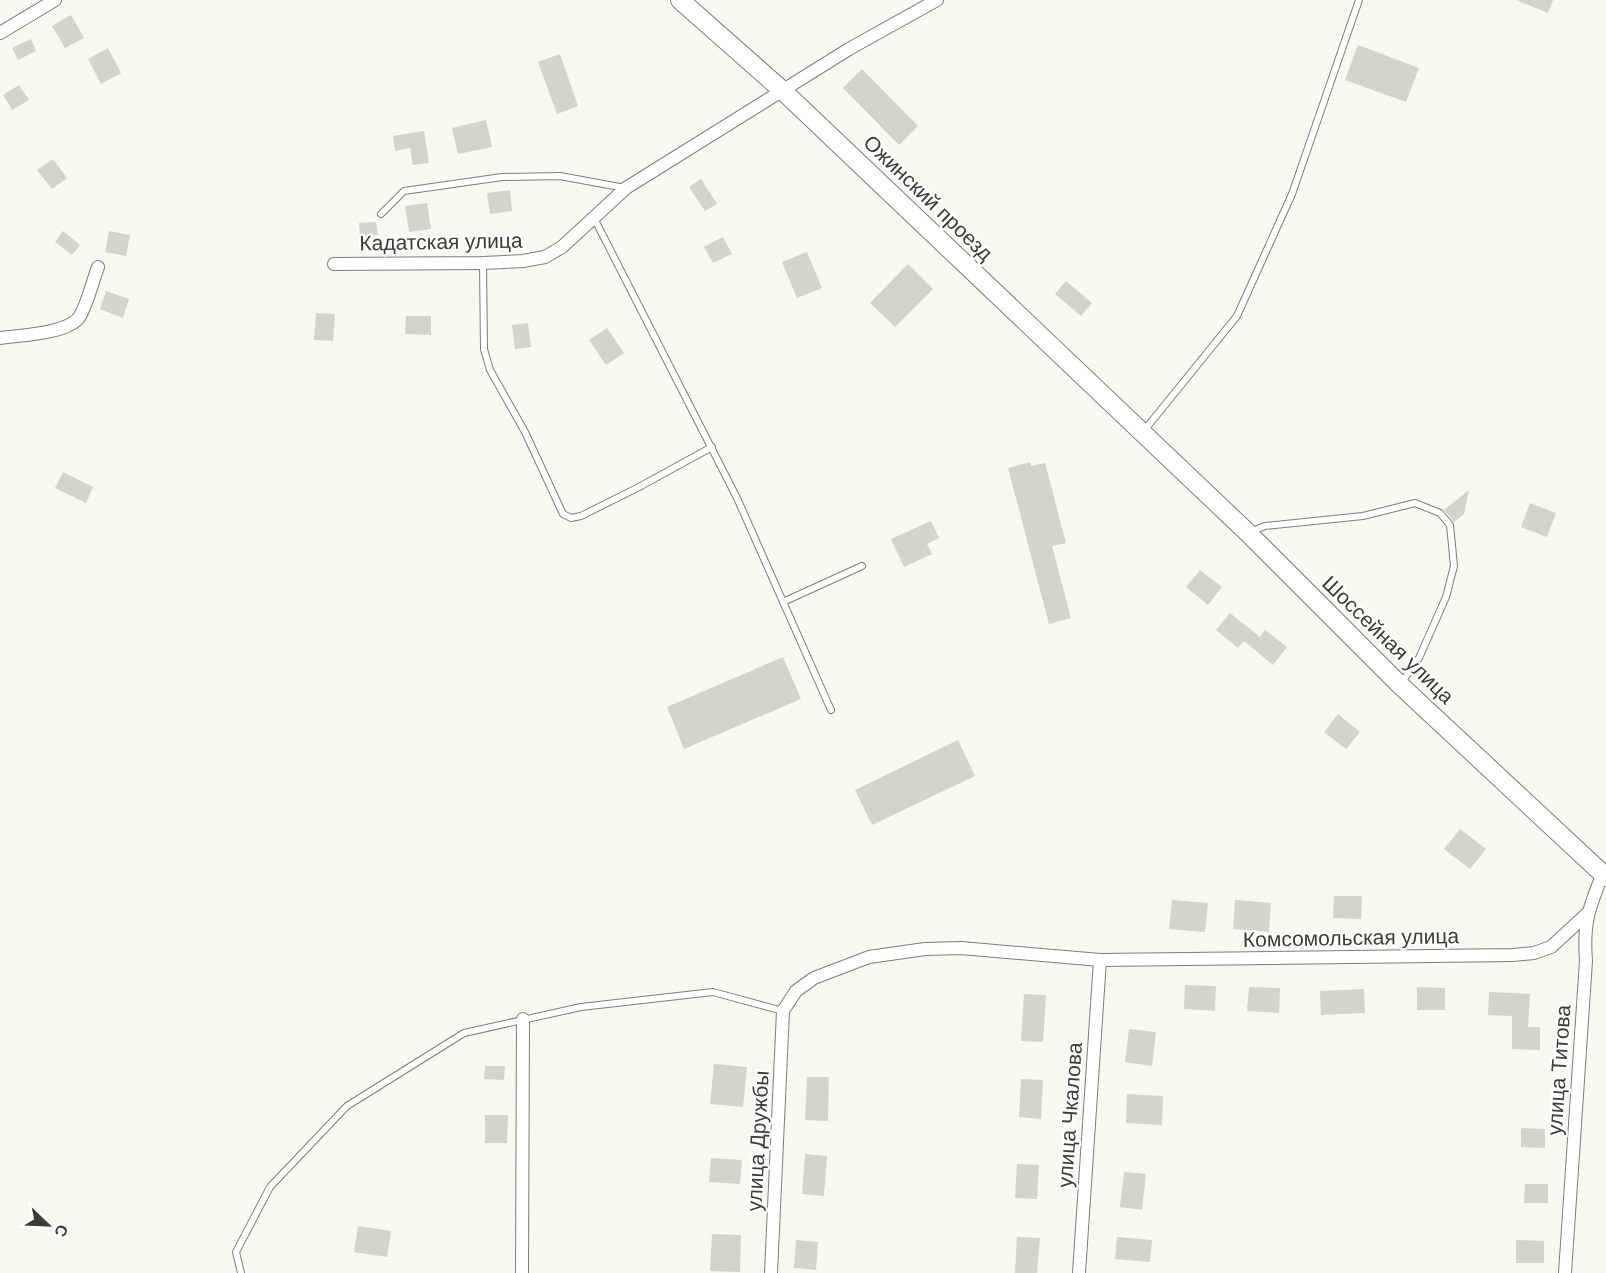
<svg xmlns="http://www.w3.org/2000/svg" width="1606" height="1273" font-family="'DM Sans',sans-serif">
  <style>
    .building { fill: #d3d4cc }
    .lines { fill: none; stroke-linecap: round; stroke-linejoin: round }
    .service-casing { stroke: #7d7e77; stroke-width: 8 }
    .minor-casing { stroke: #7d7e77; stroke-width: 14 }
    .secondary-casing { stroke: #7d7e77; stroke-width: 20 }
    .service { stroke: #fff; stroke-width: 6 }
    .minor { stroke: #fff; stroke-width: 12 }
    .secondary { stroke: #fff; stroke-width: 18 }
    .labels { text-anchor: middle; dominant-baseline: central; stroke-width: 4.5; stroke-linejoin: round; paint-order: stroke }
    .street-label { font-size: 21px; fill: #3c3c39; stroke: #fff }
  </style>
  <rect width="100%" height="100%" fill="#f7f8f0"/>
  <path class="building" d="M 1516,0 L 1553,0 L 1548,13 Z
    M 71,15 L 84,38 L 65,48 L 52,26 Z
    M 31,39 L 36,51 L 18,60 L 12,48 Z
    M 1358,45 L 1419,68 L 1406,102 L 1345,80 Z
    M 108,48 L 121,73 L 101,84 L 88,59 Z
    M 560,54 L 578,106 L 557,114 L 538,62 Z
    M 862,69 L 918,126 L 899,145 L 843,88 Z
    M 19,85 L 29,100 L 12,110 L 3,95 Z
    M 486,120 L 492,147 L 458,154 L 452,128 Z
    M 424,131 L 429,163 L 413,165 L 410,148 L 395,151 L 393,136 Z
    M 53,159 L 67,178 L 52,189 L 37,170 Z
    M 701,179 L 717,204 L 705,211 L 689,187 Z
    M 510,190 L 512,211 L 490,214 L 487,193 Z
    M 427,203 L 431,229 L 409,232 L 405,206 Z
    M 376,222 L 378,235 L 360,237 L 359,223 Z
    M 63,231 L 80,245 L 72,255 L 55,242 Z
    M 109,231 L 130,235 L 126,256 L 105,252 Z
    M 723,237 L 732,254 L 713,263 L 704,247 Z
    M 807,252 L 822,288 L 797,298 L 782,262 Z
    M 908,264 L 933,289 L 895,327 L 870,303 Z
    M 1066,281 L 1092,303 L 1081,316 L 1055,294 Z
    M 106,291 L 129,299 L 123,318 L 100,309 Z
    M 316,313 L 335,314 L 333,341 L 314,340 Z
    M 406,316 L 431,316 L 431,335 L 405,334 Z
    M 528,323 L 531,347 L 515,349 L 512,325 Z
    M 607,328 L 624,353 L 606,365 L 589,340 Z
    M 1030,462 L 1031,466 L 1045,463 L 1066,543 L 1052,546 L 1071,618 L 1049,624 L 1008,468 Z
    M 63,472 L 93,487 L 86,503 L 55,488 Z
    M 1469,490 L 1464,514 L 1454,522 L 1444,510 Z
    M 1530,503 L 1556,513 L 1547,537 L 1521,527 Z
    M 931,521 L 939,538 L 927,544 L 932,554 L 904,567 L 891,539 Z
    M 1200,570 L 1222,587 L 1208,605 L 1186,587 Z
    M 1230,613 L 1260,637 L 1265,630 L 1287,647 L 1273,665 L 1244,641 L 1238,648 L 1216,630 Z
    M 783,657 L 801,699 L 684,749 L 667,707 Z
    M 1338,714 L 1360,732 L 1346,749 L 1324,732 Z
    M 958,740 L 975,776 L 872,825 L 855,790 Z
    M 1460,829 L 1486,849 L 1470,869 L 1444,849 Z
    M 1334,896 L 1362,896 L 1361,919 L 1333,918 Z
    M 1172,900 L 1208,903 L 1205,932 L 1169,929 Z
    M 1235,900 L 1271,903 L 1269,932 L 1233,929 Z
    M 1185,985 L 1216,986 L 1215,1011 L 1184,1009 Z
    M 1249,987 L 1280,988 L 1279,1013 L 1247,1011 Z
    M 1417,987 L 1445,988 L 1445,1010 L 1417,1010 Z
    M 1364,989 L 1365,1013 L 1321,1015 L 1320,991 Z
    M 1489,992 L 1530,994 L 1528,1027 L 1540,1027 L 1540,1050 L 1512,1049 L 1512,1016 L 1488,1015 Z
    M 1024,994 L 1046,995 L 1043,1042 L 1021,1041 Z
    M 1129,1029 L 1156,1032 L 1152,1066 L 1125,1062 Z
    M 714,1064 L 747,1067 L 743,1107 L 710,1104 Z
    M 485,1066 L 505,1066 L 504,1080 L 484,1079 Z
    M 807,1077 L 829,1077 L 828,1121 L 805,1120 Z
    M 1021,1079 L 1043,1080 L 1041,1119 L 1019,1117 Z
    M 1127,1094 L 1163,1096 L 1162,1125 L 1126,1123 Z
    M 485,1115 L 508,1115 L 507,1143 L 485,1143 Z
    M 1521,1128 L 1545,1129 L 1545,1148 L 1521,1147 Z
    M 805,1154 L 827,1156 L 824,1196 L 802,1194 Z
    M 711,1158 L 742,1160 L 740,1184 L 709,1182 Z
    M 1017,1164 L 1039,1165 L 1037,1199 L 1015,1198 Z
    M 1124,1172 L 1146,1174 L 1142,1210 L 1120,1207 Z
    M 1525,1184 L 1548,1184 L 1548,1203 L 1524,1203 Z
    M 358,1226 L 391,1231 L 387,1257 L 354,1252 Z
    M 712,1234 L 741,1235 L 740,1272 L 710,1271 Z
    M 1017,1237 L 1040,1238 L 1037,1273 L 1015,1273 Z
    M 1117,1237 L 1152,1240 L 1150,1262 L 1115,1259 Z
    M 796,1240 L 818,1242 L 816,1270 L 794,1268 Z
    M 1516,1240 L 1544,1241 L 1544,1263 L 1516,1263 Z"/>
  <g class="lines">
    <defs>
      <path id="service" d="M 381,214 L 404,191 L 502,177 L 560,176 L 625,188
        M 594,218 L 737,498 L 831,710
        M 483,263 L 484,349 L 490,370 L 525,432 L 563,514 L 571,518 L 581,516 L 639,487 L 712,447
        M 1143,432 L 1237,316 L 1292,194 L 1359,0
        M 1250,532 L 1265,526 L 1363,516 L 1415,503 L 1440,513 L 1450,525 L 1454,566 L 1446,597 L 1419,658 L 1402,682
        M 783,602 L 862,566
        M 241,1273 L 236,1252 L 270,1187 L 347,1106 L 464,1033 L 581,1007 L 713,992 L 783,1011"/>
      <path id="minor" d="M 0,33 L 55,0
        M 334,264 L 483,263 L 523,261 L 545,257 L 562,247 L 626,188 L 849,49 L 937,0
        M 0,338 C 20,335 69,334 80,316 C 88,302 92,283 98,267
        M 522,1273 L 523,1019
        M 771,1273 L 783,1011 L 796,991 L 814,978 L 869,957 L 925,949 L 961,948 L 1100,960 L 1513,955 L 1534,953 L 1551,947 L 1588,913
        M 1079,1273 L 1100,960
        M 1565,1273 L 1586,961 C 1583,922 1589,908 1603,873"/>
      <path id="secondary" d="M 680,0 L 783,91 L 1248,533 L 1400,685 L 1606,877"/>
    </defs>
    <use href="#service" class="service-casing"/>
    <use href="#minor" class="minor-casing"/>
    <use href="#secondary" class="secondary-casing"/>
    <use href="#service" class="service"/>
    <use href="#minor" class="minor"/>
    <use href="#secondary" class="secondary"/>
  </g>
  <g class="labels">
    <g class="street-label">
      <text transform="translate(928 198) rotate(44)">Ожинский проезд</text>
      <text transform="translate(441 242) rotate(-1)">Кадатская улица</text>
      <text transform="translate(1388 640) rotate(44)">Шоссейная улица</text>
      <text transform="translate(1351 938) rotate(-1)">Комсомольская улица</text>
      <text transform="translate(1559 1070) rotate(-86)">улица Титова</text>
      <text transform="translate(1070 1115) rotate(-86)">улица Чкалова</text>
      <text transform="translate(758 1141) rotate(-87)">улица Дружбы</text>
    </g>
  </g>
  <g transform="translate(48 1225) rotate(113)" stroke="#ffffff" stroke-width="4.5" paint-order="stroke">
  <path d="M0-4.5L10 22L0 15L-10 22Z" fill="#3c3c39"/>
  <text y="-9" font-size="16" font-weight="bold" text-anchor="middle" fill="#3c3c39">С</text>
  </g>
</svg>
